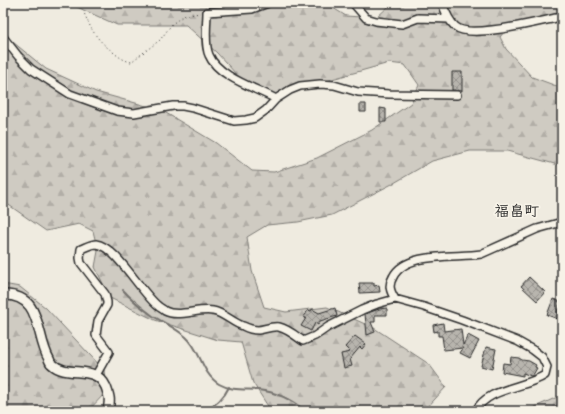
<svg xmlns="http://www.w3.org/2000/svg" width="565" height="414" font-family="Mali,'Klee One',sans-serif">
  <style>
    .forest { fill: url(#forest-firs); stroke: #7d7b76 }
    .lines { fill: none; stroke-linecap: round; stroke-linejoin: round }
    .stream { stroke: #74726e; stroke-width: 2 }
    .building { fill: url(#building-cross-hatch); stroke: #2b2b2b }
    .minor-casing { stroke: #2b2b2b; stroke-width: 10 }
    .major-casing { stroke: #2b2b2b; stroke-width: 12 }
    .path { stroke: #2b2b2b; stroke-width: 1; stroke-dasharray: 1 3; stroke-linecap: butt }
    .minor { stroke: #f7f3e8; stroke-width: 7 }
    .major { stroke: #f7f3e8; stroke-width: 9 }
    .labels { text-anchor: middle; dominant-baseline: central; stroke-width: 3.5; stroke-linejoin: round; paint-order: stroke }
    .quarter-label { font-size: 15px; font-weight: bold; fill: #2b2b2b; stroke: #f7f3e8 }
  </style>
  <defs>
    <pattern id="forest-firs" width="22" height="20" patternUnits="userSpaceOnUse"><rect width="22" height="20" fill="#cfcbc2"/><path d="M5 1l3.5 6h-7zM16 11l3.5 6h-7z" fill="#b2aea7"/></pattern>
    <pattern id="building-cross-hatch" width="8" height="8" patternUnits="userSpaceOnUse"><rect width="8" height="8" fill="#b8b5ae"/><path d="M0 0l8 8M0 8l8-8" fill="none" stroke="#96938e"/></pattern>
  </defs>
  <rect width="100%" height="100%" fill="#efebe0"/>
  <filter id="ink" filterUnits="userSpaceOnUse"><feTurbulence type="fractalNoise" baseFrequency=".025" numOctaves="2"/><feDisplacementMap in="SourceGraphic" scale="8" xChannelSelector="R" yChannelSelector="G"/><feConvolveMatrix kernelMatrix="1 2 1 2 8 2 1 2 1" color-interpolation-filters="sRGB"/></filter>
  <g filter="url(#ink)">
    <path class="forest" d="M 68,3 L 325,3 L 346,16 L 376,18 L 389,6 L 389,3 L 562,3 L 562,23 L 535,21 L 509,26 L 500,37 L 506,49 L 532,77 L 562,88 L 562,166 L 507,151 L 470,151 L 432,161 L 394,183 L 332,215 L 298,222 L 267,225 L 247,237 L 252,271 L 264,307 L 286,312 L 327,307 L 374,328 L 429,364 L 446,387 L 424,411 L 271,411 L 253,383 L 241,342 L 218,340 L 155,320 L 110,298 L 95,267 L 98,251 L 93,231 L 79,224 L 46,231 L 3,201 L 3,34 L 46,69 L 96,92 L 161,110 L 216,143 L 252,171 L 274,172 L 317,158 L 372,130 L 411,103 L 419,85 L 405,65 L 389,63 L 332,79 L 277,98 L 246,85 L 217,53 L 186,25 L 117,25 Z
      M 3,284 L 20,287 L 46,308 L 104,370 L 106,392 L 88,411 L 3,411 Z
      M 562,395 L 562,411 L 526,411 Z"/>
    <g class="lines">
      <path class="stream" d="M 123,290 C 132,300 142,308 153,316 C 164,323 176,328 186,337 C 201,350 201,373 219,384 C 231,391 245,389 258,390 C 277,392 291,399 305,411
        M 206,411 C 216,404 224,398 229,387"/>
    </g>
    <path class="building" d="M 452,72 L 462,72 L 462,91 L 452,90 Z
      M 360,104 L 366,104 L 366,112 L 360,112 Z
      M 380,108 L 386,109 L 386,122 L 380,122 Z
      M 529,277 L 545,292 L 537,301 L 521,286 Z
      M 359,283 L 374,283 L 374,286 L 379,285 L 380,292 L 360,293 Z
      M 553,299 L 561,302 L 557,312 L 560,313 L 558,319 L 547,315 Z
      M 335,308 L 337,316 L 320,321 L 318,325 L 315,323 L 311,331 L 301,326 L 306,318 L 304,317 L 308,310 L 311,311 L 312,309 L 319,313 Z
      M 387,308 L 387,315 L 375,315 L 375,322 L 371,322 L 375,332 L 367,335 L 365,314 L 379,309 Z
      M 443,323 L 444,331 L 461,329 L 463,345 L 468,335 L 479,341 L 470,358 L 460,353 L 463,348 L 444,350 L 442,336 L 438,336 L 438,331 L 434,332 L 433,325 Z
      M 355,336 L 366,344 L 362,349 L 360,347 L 350,359 L 352,366 L 344,368 L 341,354 L 350,352 L 345,347 Z
      M 486,347 L 496,349 L 492,369 L 481,366 Z
      M 511,357 L 519,358 L 522,360 L 529,361 L 536,365 L 535,367 L 537,368 L 533,375 L 531,376 L 523,373 L 523,376 L 502,372 L 503,363 L 510,364 Z"/>
    <g class="lines">
      <defs>
        <path id="minor" d="M 268,3 L 252,9 L 207,12 C 207,23 204,44 209,55 C 218,77 256,88 276,99
          M 353,3 L 366,18 L 376,21 L 402,24 L 418,18 L 449,19
          M 442,3 C 445,11 449,22 456,27 C 470,39 537,22 556,18 L 562,18
          M 3,37 L 18,56 L 31,69 L 70,94 L 117,111 L 134,113 L 173,106 L 183,106 L 193,108 L 234,121 L 246,120 L 255,118 L 266,110 L 276,99 L 290,90 L 300,86 L 320,84 L 334,85 L 358,92 L 389,94 L 457,95
          M 395,299 C 390,291 388,285 393,277 C 406,251 456,258 481,254 L 537,229 L 562,222
          M 96,375 L 109,352 L 96,335 L 98,321 L 107,305 L 107,302 L 105,294 L 81,263 L 80,258 L 81,249 C 86,247 91,244 96,244 C 116,246 141,293 158,306 C 160,308 163,309 165,311 C 178,318 199,308 213,311 C 224,313 233,323 243,326 C 247,328 253,330 258,330 C 265,329 272,326 279,327 C 288,329 296,336 303,341 L 315,336 L 328,327 L 362,310 L 377,304 L 395,299 L 424,307 L 462,320 L 517,341 L 533,350 L 542,357 L 547,367 L 545,375 C 526,388 486,388 476,411"/>
        <path id="major" d="M 3,295 C 43,294 35,335 49,359 C 50,361 50,363 52,364 C 68,379 95,363 106,387 C 110,398 110,400 108,411"/>
      </defs>
      <use href="#minor" class="minor-casing"/>
      <use href="#major" class="major-casing"/>
      <path class="path" d="M 80,3 C 89,25 93,37 113,52 C 119,57 123,60 131,62 L 160,40 L 172,24 L 183,16 L 200,13"/>
      <use href="#minor" class="minor"/>
      <use href="#major" class="major"/>
    </g>
  </g>
  <g class="labels">
    <g class="quarter-label">
      <text x="517" y="210">福畠町</text>
    </g>
  </g>
  <rect width="565" height="414" fill="none" stroke="#f7f3e8" stroke-width="16"/>
  <rect x="8" y="8" width="549" height="398" fill="none" stroke="#2b2b2b" stroke-width="1.5" filter="url(#ink)"/>
</svg>
